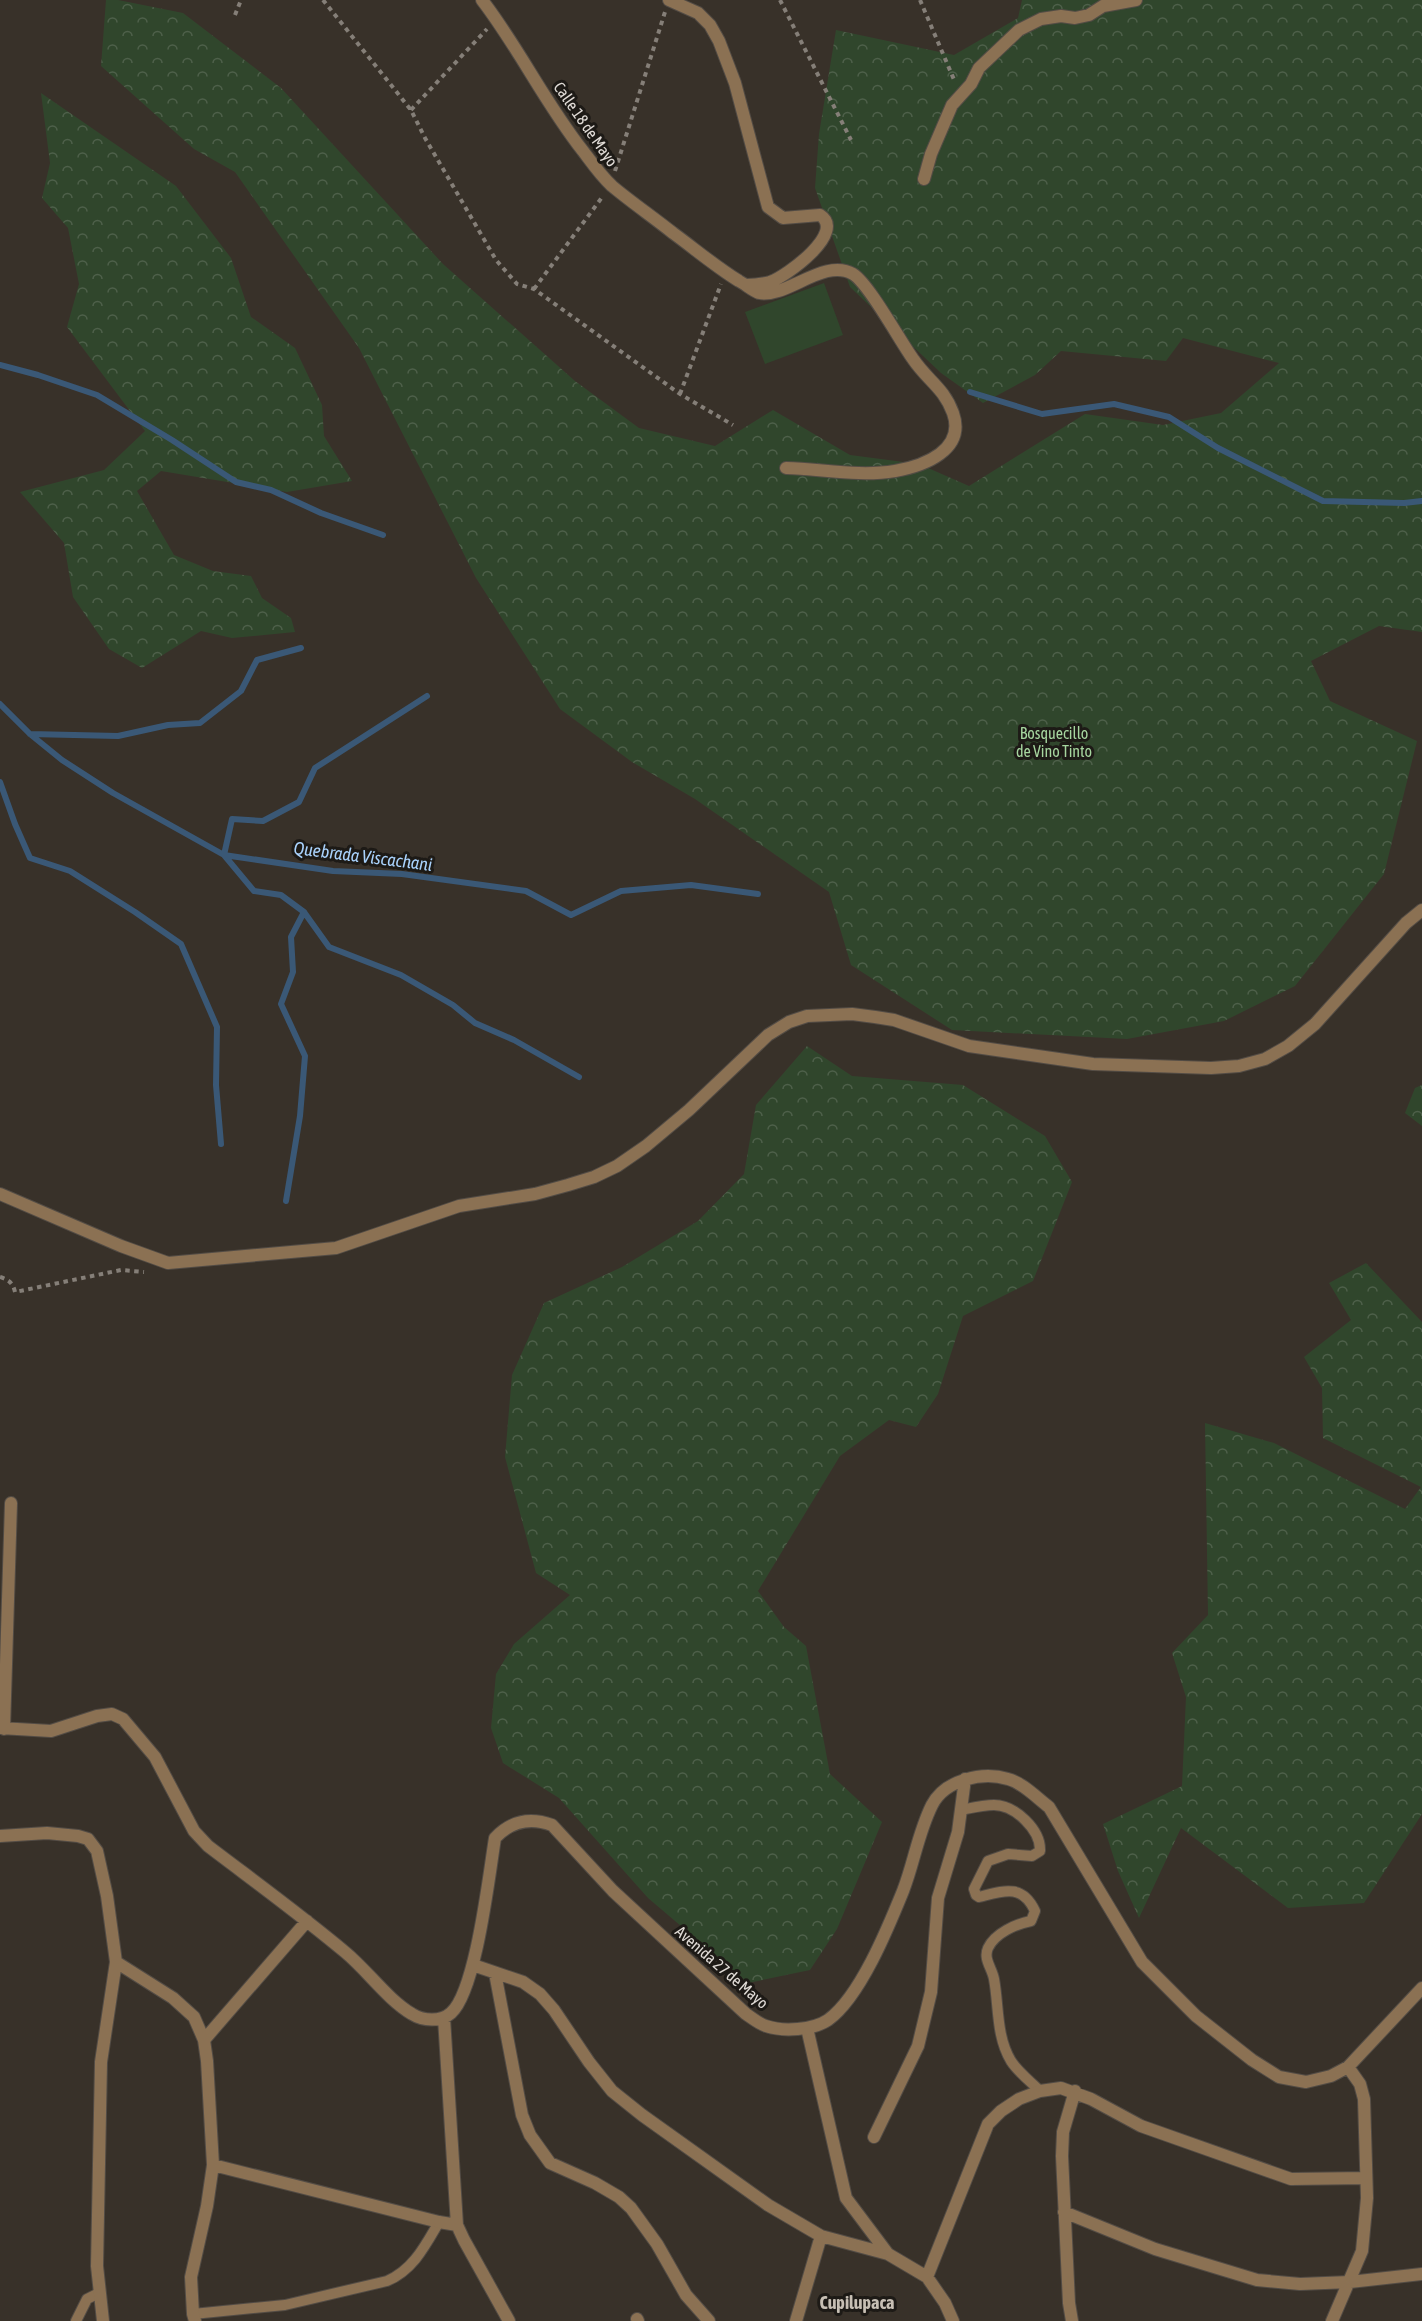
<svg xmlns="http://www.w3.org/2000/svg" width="1422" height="2321" font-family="'Asap Condensed',sans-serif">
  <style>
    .forest { fill: url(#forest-crowns) }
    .pitch { fill: #30462c }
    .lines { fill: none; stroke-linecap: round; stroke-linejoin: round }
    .stream { stroke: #3a5876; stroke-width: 6 }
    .lane-casing { stroke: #534c45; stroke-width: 12 }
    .street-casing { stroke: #534c45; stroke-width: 14 }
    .path { stroke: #857f78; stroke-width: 4; stroke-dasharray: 4.5 4.5; stroke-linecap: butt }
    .lane { stroke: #8b7153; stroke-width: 10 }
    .street { stroke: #8b7153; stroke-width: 12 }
    .labels { text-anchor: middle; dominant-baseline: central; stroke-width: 6; stroke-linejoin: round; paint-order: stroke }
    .street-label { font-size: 16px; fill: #e1dcd7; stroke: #1d1a16 }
    .park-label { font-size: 16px; fill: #a6d69f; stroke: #1d1a16 }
    .water-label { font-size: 18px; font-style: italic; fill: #a9d2fc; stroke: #1d1a16 }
    .neighbourhood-label { font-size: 18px; font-weight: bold; fill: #c7bfb4; stroke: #1d1a16 }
  </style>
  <defs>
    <pattern id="forest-crowns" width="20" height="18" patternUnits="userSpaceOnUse" patternTransform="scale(1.5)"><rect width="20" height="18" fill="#30462c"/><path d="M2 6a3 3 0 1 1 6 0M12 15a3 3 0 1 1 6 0" fill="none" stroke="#4e604a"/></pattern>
  </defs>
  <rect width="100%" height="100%" fill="#383129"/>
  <path class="forest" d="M 106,0 L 118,0 L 183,13 L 281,88 L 443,264 L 575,381 L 639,428 L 715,446 L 773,410 L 850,455 L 919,464 L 969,486 L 1085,414 L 1163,425 L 1221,413 L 1279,363 L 1183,338 L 1166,361 L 1061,351 L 1035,375 L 983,403 L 941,373 L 850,287 L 815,188 L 819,134 L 836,30 L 954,55 L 1018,18 L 1022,0 L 1422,0 L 1422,632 L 1379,626 L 1311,661 L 1330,701 L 1417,741 L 1384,874 L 1295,986 L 1224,1021 L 1127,1039 L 952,1030 L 851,965 L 829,892 L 695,799 L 632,762 L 560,709 L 476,578 L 359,348 L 235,172 L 194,149 L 101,66 Z
    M 41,93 L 176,186 L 231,258 L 251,317 L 295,348 L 322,405 L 324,436 L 352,481 L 287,492 L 161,471 L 137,491 L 174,555 L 213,571 L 251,576 L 262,598 L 291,618 L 295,632 L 232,638 L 201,631 L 142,668 L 109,649 L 73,597 L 64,543 L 20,492 L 104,470 L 145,431 L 67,327 L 79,284 L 68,228 L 42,198 L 50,163 Z
    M 807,1046 L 852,1076 L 963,1085 L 1045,1136 L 1072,1182 L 1033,1281 L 963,1316 L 938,1394 L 916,1427 L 889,1420 L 840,1456 L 758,1591 L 784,1627 L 806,1646 L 830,1774 L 882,1822 L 837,1929 L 810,1970 L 748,1983 L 648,1898 L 559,1798 L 503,1763 L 491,1728 L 496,1674 L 514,1644 L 570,1595 L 536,1573 L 505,1457 L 512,1375 L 544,1303 L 622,1267 L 698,1221 L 744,1174 L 756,1105 Z
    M 1422,1085 L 1422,1126 L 1405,1113 L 1415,1088 Z
    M 1366,1263 L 1422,1322 L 1422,1814 L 1364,1903 L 1288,1908 L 1181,1828 L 1139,1918 L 1118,1871 L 1103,1824 L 1182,1786 L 1186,1697 L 1172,1653 L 1208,1615 L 1205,1423 L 1274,1443 L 1405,1509 L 1421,1487 L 1323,1438 L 1322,1388 L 1304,1357 L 1351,1320 L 1329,1283 Z"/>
  <path class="pitch" d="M 824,283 L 843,335 L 765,364 L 745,312 Z"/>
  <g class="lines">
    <path class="stream" d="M 0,365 L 38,375 L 97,395 L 172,440 L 236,482 L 271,490 L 321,513 L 383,535
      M 970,392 L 1042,414 L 1114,404 L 1169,417 L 1218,448 L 1323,501 L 1404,503 L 1422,501
      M 427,696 L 315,768 L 299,802 L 263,821 L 232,819 L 224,855 L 254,891 L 281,895 L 304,912 L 329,947 L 401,975 L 453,1005 L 475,1023 L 514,1040 L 579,1077
      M 0,704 L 30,734 L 62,760 L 113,793 L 224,855 L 333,871 L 402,874 L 526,891 L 571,915 L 621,891 L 691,885 L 758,894
      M 30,734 L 118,736 L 168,725 L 200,723 L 241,691 L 257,660 L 301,648
      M 0,782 L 15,824 L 30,858 L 70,871 L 135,912 L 181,944 L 217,1027 L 216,1085 L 221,1144
      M 286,1201 L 300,1116 L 305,1056 L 281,1004 L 293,972 L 291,937 L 304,912"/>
    <defs>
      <path id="lane" d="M 961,1810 C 971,1808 983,1805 994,1805 C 1015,1805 1041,1830 1040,1851 L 1032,1856 L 1008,1854 L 988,1861 L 974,1889 L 976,1895 L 979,1897 C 1003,1891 1022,1883 1035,1911 L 1031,1921 C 1016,1924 995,1933 988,1948 C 983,1959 992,1968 994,1979 C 999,2006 996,2036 1011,2061 C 1018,2072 1031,2082 1040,2091
        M 193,2314 L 285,2305 L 387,2281 C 413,2270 425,2246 439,2222
        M 76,2321 L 87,2299 L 99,2293"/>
      <path id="street" d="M 482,0 C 519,48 545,103 583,151 C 592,163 601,176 612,186 C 631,202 653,217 673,233 C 695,249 716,267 739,281 C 745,284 753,291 759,293 C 786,299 824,257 853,274 C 869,284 900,341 913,359 C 928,381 944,388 953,413 C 966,450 924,466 895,471 C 859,477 822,469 786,468
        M 669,0 L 698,13 L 710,25 L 719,41 L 735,83 L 768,207 L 783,218 L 820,215 C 847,232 787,276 770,282 C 762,284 754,285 746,285
        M 924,179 L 931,154 L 952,105 L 971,84 L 979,68 L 1019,30 L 1041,19 L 1061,16 L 1075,18 L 1089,15 L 1103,6 L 1136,0
        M 0,1194 L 121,1246 L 168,1263 L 336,1248 L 459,1206 L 535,1194 L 568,1185 L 594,1177 L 617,1166 L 646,1146 L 689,1110 L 768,1035 L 789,1022 L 807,1016 L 852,1014 L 875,1017 L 894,1020 L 969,1046 L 1093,1064 L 1211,1068 L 1239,1066 L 1265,1059 L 1288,1046 L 1315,1024 L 1406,923 L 1422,910
        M 0,1728 L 51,1731 L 97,1716 L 112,1714 L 123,1719 L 155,1757 L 194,1831 L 208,1846 C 254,1881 301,1915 345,1952 C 368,1971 387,1999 412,2014 C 423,2021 441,2022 451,2013 C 476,1991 489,1875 495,1838 C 511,1821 530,1817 552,1825 L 613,1891 L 746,2014 C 752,2018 759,2024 766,2026 C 783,2032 813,2030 828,2020 C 860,1997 888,1928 903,1891 C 914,1863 918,1833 932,1805 C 945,1780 982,1771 1008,1779 C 1023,1783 1037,1798 1049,1807 L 1142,1962 L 1196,2016 L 1252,2060 L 1279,2077 L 1306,2082 L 1331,2076 L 1348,2067 L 1422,1988
        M 4,1729 L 11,1503
        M 0,1836 L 47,1833 L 78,1836 L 88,1839 L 97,1851 L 107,1896 L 116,1962 L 101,2062 L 97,2266 L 103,2321
        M 116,1962 L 173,1998 L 194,2017 L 204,2040 L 207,2061 L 213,2165 L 207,2206 L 191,2277 L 193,2314 L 195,2321
        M 473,1965 L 523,1982 L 540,1994 L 554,2010 L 589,2062 L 612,2091 L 642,2115 L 768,2205 L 821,2236 L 888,2254
        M 495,1973 L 522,2115 L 530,2135 L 550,2163 L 595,2183 L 619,2197 L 631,2208 L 657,2244 L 686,2295 L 709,2321
        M 444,2018 L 457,2225 L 464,2240 L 509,2321
        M 807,2028 L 846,2198 L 888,2254 L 927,2277 L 945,2303 L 953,2321
        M 204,2040 L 307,1921
        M 874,2137 L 918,2046 L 931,1992 L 938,1898 L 958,1832 L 965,1779
        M 213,2165 L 439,2222 L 457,2225
        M 1064,2212 L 1155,2249 L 1257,2280 L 1300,2284 L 1350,2282 L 1422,2274
        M 927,2277 L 988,2124 L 1001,2111 L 1019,2099 L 1040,2091 L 1061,2088 L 1091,2099 L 1141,2126 L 1291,2179 L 1366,2178
        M 637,2319 L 638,2321
        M 796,2321 L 821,2236
        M 1072,2321 L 1069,2303 L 1062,2156 L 1063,2132 L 1075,2091
        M 1332,2321 L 1362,2251 L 1367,2198 L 1364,2099 L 1360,2084 L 1348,2067"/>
    </defs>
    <use href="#lane" class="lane-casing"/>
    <use href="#street" class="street-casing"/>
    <path class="path" d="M 323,0 L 411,110 L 425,138 L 496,260 L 517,284 L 534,289 L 680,394 L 733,425
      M 780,0 L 851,140
      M 920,0 L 955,82
      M 235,15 L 241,0
      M 411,110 L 487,29
      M 615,171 L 665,12
      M 534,289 L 603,196
      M 680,394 L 721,284
      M 0,1277 C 9,1280 13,1283 15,1292 L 121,1270 L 144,1272"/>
    <use href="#lane" class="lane"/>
    <use href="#street" class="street"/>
  </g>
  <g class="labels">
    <g class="street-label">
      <text transform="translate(586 124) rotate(55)">Calle 18 de Mayo</text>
      <text transform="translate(722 1967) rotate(41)">Avenida 27 de Mayo</text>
    </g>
    <g class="park-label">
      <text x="1054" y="733">Bosquecillo<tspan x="1054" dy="18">de Vino Tinto</tspan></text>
    </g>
    <g class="water-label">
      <text transform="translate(363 856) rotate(7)">Quebrada Viscachani</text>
    </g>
    <g class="neighbourhood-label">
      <text x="857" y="2302">Cupilupaca</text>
    </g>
  </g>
</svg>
